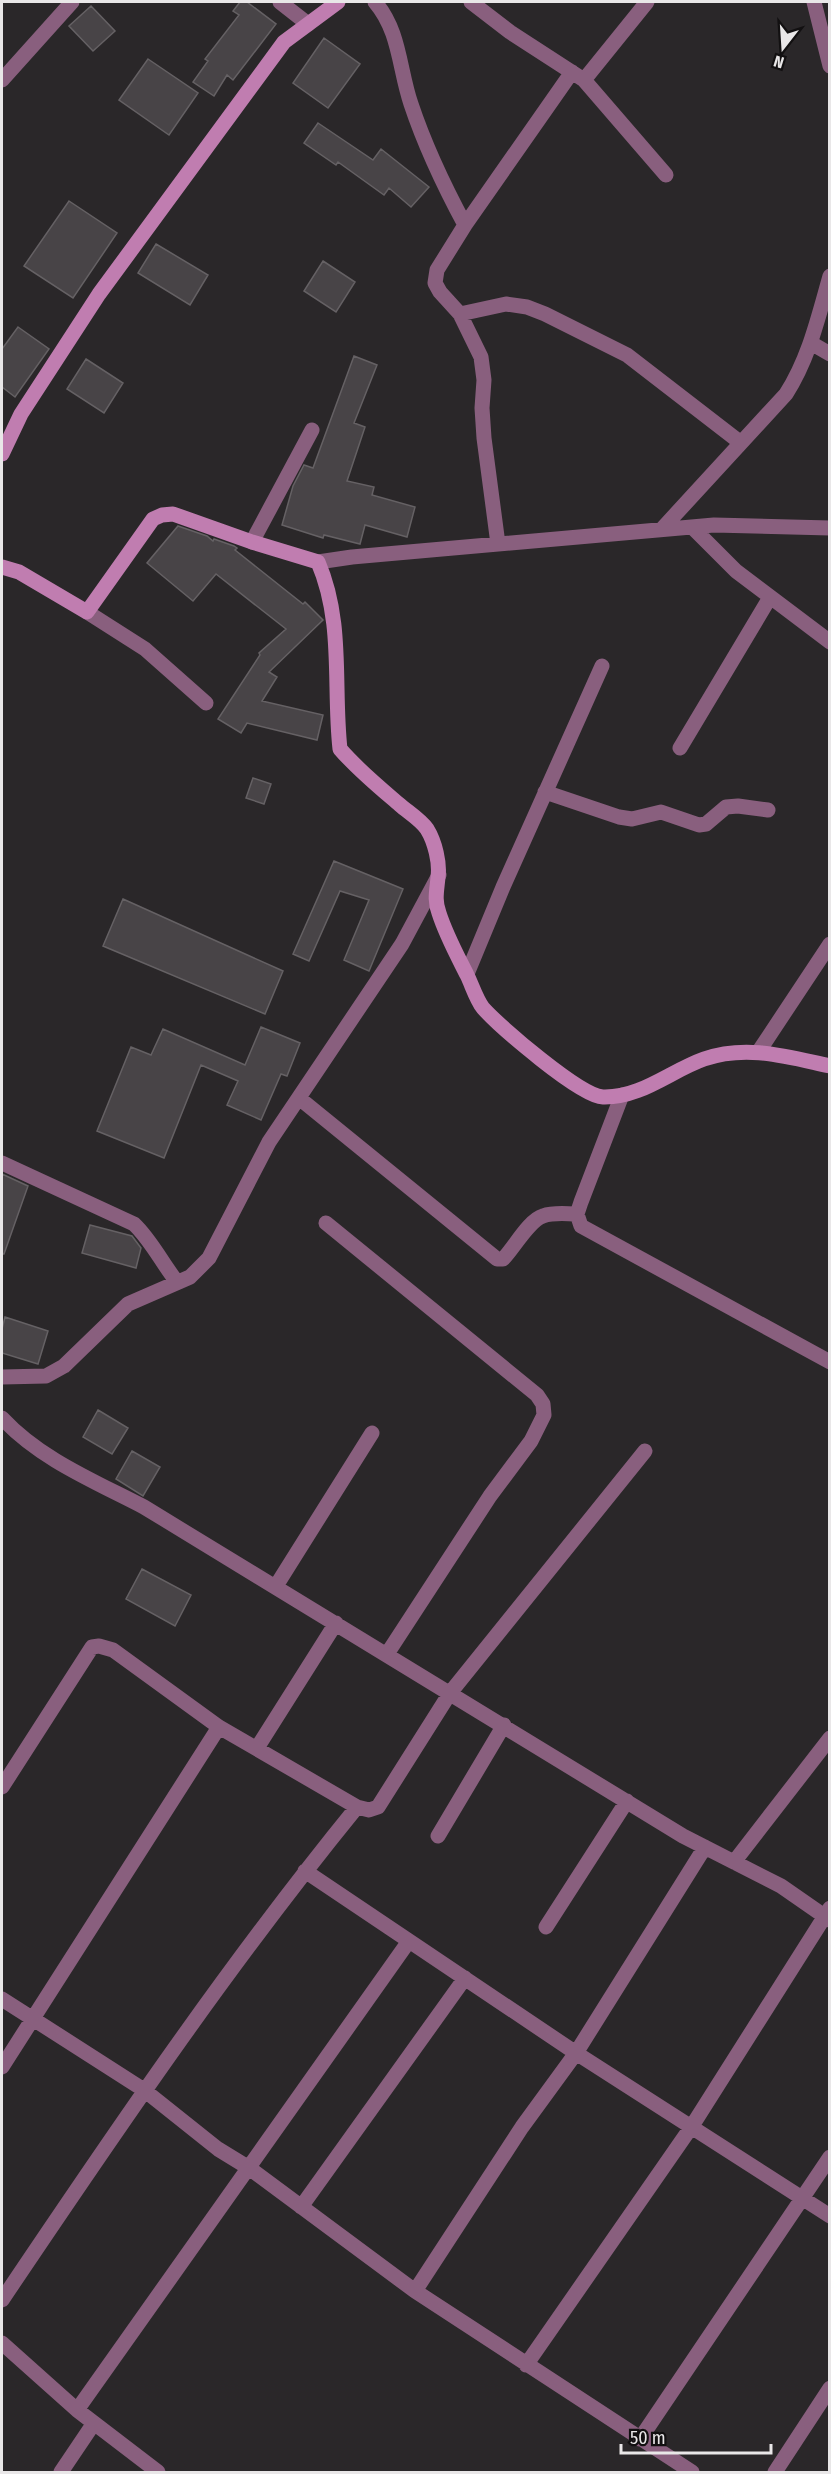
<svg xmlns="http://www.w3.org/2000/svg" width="831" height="2474" font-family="'Fira Sans Condensed',sans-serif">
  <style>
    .building { fill: #484447; stroke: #656164; stroke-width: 1.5 }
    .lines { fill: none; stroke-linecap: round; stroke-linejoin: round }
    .minor { stroke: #895f7e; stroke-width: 15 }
    .secondary { stroke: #c07db0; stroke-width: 15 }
  </style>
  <rect width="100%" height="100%" fill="#2a2729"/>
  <path class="building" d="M 240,2 L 247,2 L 276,24 L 233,80 L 227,75 L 214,96 L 193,82 L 208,61 L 205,59 L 239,15 L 233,11 Z
    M 91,6 L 115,31 L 93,51 L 69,26 Z
    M 324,38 L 360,64 L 328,108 L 293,83 Z
    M 148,59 L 198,93 L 169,135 L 119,100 Z
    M 318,123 L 373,160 L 381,149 L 429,187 L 411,207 L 389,188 L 384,195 L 338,162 L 336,165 L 304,143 Z
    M 69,201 L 117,233 L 73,298 L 24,266 Z
    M 156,244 L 208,275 L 190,305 L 138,273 Z
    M 323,261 L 355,282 L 336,312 L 304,291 Z
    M 18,327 L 49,349 L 15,397 L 2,387 L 2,349 Z
    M 354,356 L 377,365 L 354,423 L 365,427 L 347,481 L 374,487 L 372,495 L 415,507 L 407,537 L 365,525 L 360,544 L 324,535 L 323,538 L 282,525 L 293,486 L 304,465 L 313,468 Z
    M 86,359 L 123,383 L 104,413 L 67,389 Z
    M 178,526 L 207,536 L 213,541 L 214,539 L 234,546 L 237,548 L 235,550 L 303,604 L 305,602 L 323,620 L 269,672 L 277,677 L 262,701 L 323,715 L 317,740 L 247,723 L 241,733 L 218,719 L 260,655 L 259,653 L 286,629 L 216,574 L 193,601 L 147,563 Z
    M 253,778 L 271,784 L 264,804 L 246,798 Z
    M 334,861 L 403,889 L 369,971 L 344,960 L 369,900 L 340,891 L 309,961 L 293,954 Z
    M 123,899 L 283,971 L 265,1014 L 103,946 Z
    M 261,1027 L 300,1043 L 287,1076 L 281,1074 L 261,1120 L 227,1105 L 238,1081 L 201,1065 L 164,1158 L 97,1131 L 131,1047 L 151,1055 L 163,1029 L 245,1065 Z
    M 2,1174 L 28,1186 L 4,1254 L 2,1254 Z
    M 90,1225 L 132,1236 L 141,1248 L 136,1268 L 82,1253 Z
    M 5,1317 L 48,1331 L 38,1364 L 2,1353 L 2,1329 Z
    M 98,1410 L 128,1428 L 112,1454 L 83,1437 Z
    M 132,1451 L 160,1467 L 143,1496 L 116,1479 Z
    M 142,1569 L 191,1595 L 175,1626 L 126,1599 Z"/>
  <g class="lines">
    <path class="minor" d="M 280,2 L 308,24
      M 375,2 C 400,31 399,69 411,104 C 425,146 444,186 465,225 L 437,270 L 435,283 L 440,292 L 460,314 L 481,357 L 484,380 L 482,408 L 484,438 L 498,544
      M 471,2 L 510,32 L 584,80 L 666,175
      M 814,2 L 830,66
      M 2,80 L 72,2
      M 584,80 L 647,2
      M 465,225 L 572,72
      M 460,314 L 506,304 L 527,307 L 545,314 L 627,355 L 741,443
      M 811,343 L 830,354
      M 692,527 L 736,571 L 830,642
      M 661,530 L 786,394 C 809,358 818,318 830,276
      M 252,542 L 312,430
      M 318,562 L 352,557 L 714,525 L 830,528
      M 87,612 L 145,649 L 206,703
      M 680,748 L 769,599
      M 545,792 L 619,817 L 632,819 L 661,812 L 699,825 L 706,824 L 726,807 L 738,806 L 768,810
      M 467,974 L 503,887 L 602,666
      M 759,1051 L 830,944
      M 622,1095 L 581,1202 L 577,1214 L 581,1226 L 830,1362
      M 299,1098 L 497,1259 L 503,1259 C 514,1248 529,1220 543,1216 C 554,1212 566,1214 577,1214
      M 2,1163 L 134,1224 C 151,1240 162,1263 177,1282
      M 326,1223 L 537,1395 L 543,1404 L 544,1415 L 531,1441 L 490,1496 L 387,1654
      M 2,1377 L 46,1376 L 64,1366 L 128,1304 L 190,1277 L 209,1258 L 269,1142 L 402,944 L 439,875
      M 2,1418 C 40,1459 94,1481 144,1507 L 683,1836 L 781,1886 L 830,1920
      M 276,1586 L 372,1433
      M 257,1748 L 336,1623
      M 2,1787 L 92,1647 L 99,1646 L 113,1650 L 219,1727 L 357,1807 L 369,1810 L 378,1807 L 450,1693 L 645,1451
      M 438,1836 L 504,1725
      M 734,1862 L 830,1738
      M 305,1871 L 576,2053 L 705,1847
      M 546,1927 L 627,1801
      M 2,1999 L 144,2090 L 218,2149 L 249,2168 L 415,2291 L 522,2127 L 576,2053 L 830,2216
      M 2,2067 L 219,1727
      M 301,2207 L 465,1978
      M 415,2291 L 692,2472
      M 2,2300 C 115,2132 229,1964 357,1807
      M 2,2343 L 77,2410 L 158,2472
      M 526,2365 L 692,2126 L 830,1908
      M 77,2410 L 409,1941
      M 640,2439 L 830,2157
      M 61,2472 L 94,2423
      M 775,2472 L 830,2388"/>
    <path class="secondary" d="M 2,454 L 21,414 L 99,294 L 284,42 L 338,2
      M 2,567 L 19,572 L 87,612 L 153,519 L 162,515 L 173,514 L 252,542 L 318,562 C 344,622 333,686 340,749 C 358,770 379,787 400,805 C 408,812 421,820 427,829 C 435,842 440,863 438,877 C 437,890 434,900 439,913 C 446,935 457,955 467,975 C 472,985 476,999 483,1008 C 500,1027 580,1096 603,1097 C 641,1098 670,1071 704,1059 C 747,1044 788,1057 830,1066"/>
  </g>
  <rect width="831" height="2474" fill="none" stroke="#e9e7e8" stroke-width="6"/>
  <g transform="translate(783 48) rotate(197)" stroke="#121011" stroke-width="4.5" paint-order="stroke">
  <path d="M0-4.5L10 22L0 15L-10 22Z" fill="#e9e7e8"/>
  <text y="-9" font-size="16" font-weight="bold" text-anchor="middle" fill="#e9e7e8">N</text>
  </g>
  <path d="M621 2444v9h150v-9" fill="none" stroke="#e9e7e8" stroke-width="3"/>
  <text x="630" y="2444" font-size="18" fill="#e9e7e8" stroke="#121011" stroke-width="4.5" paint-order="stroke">50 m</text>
</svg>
